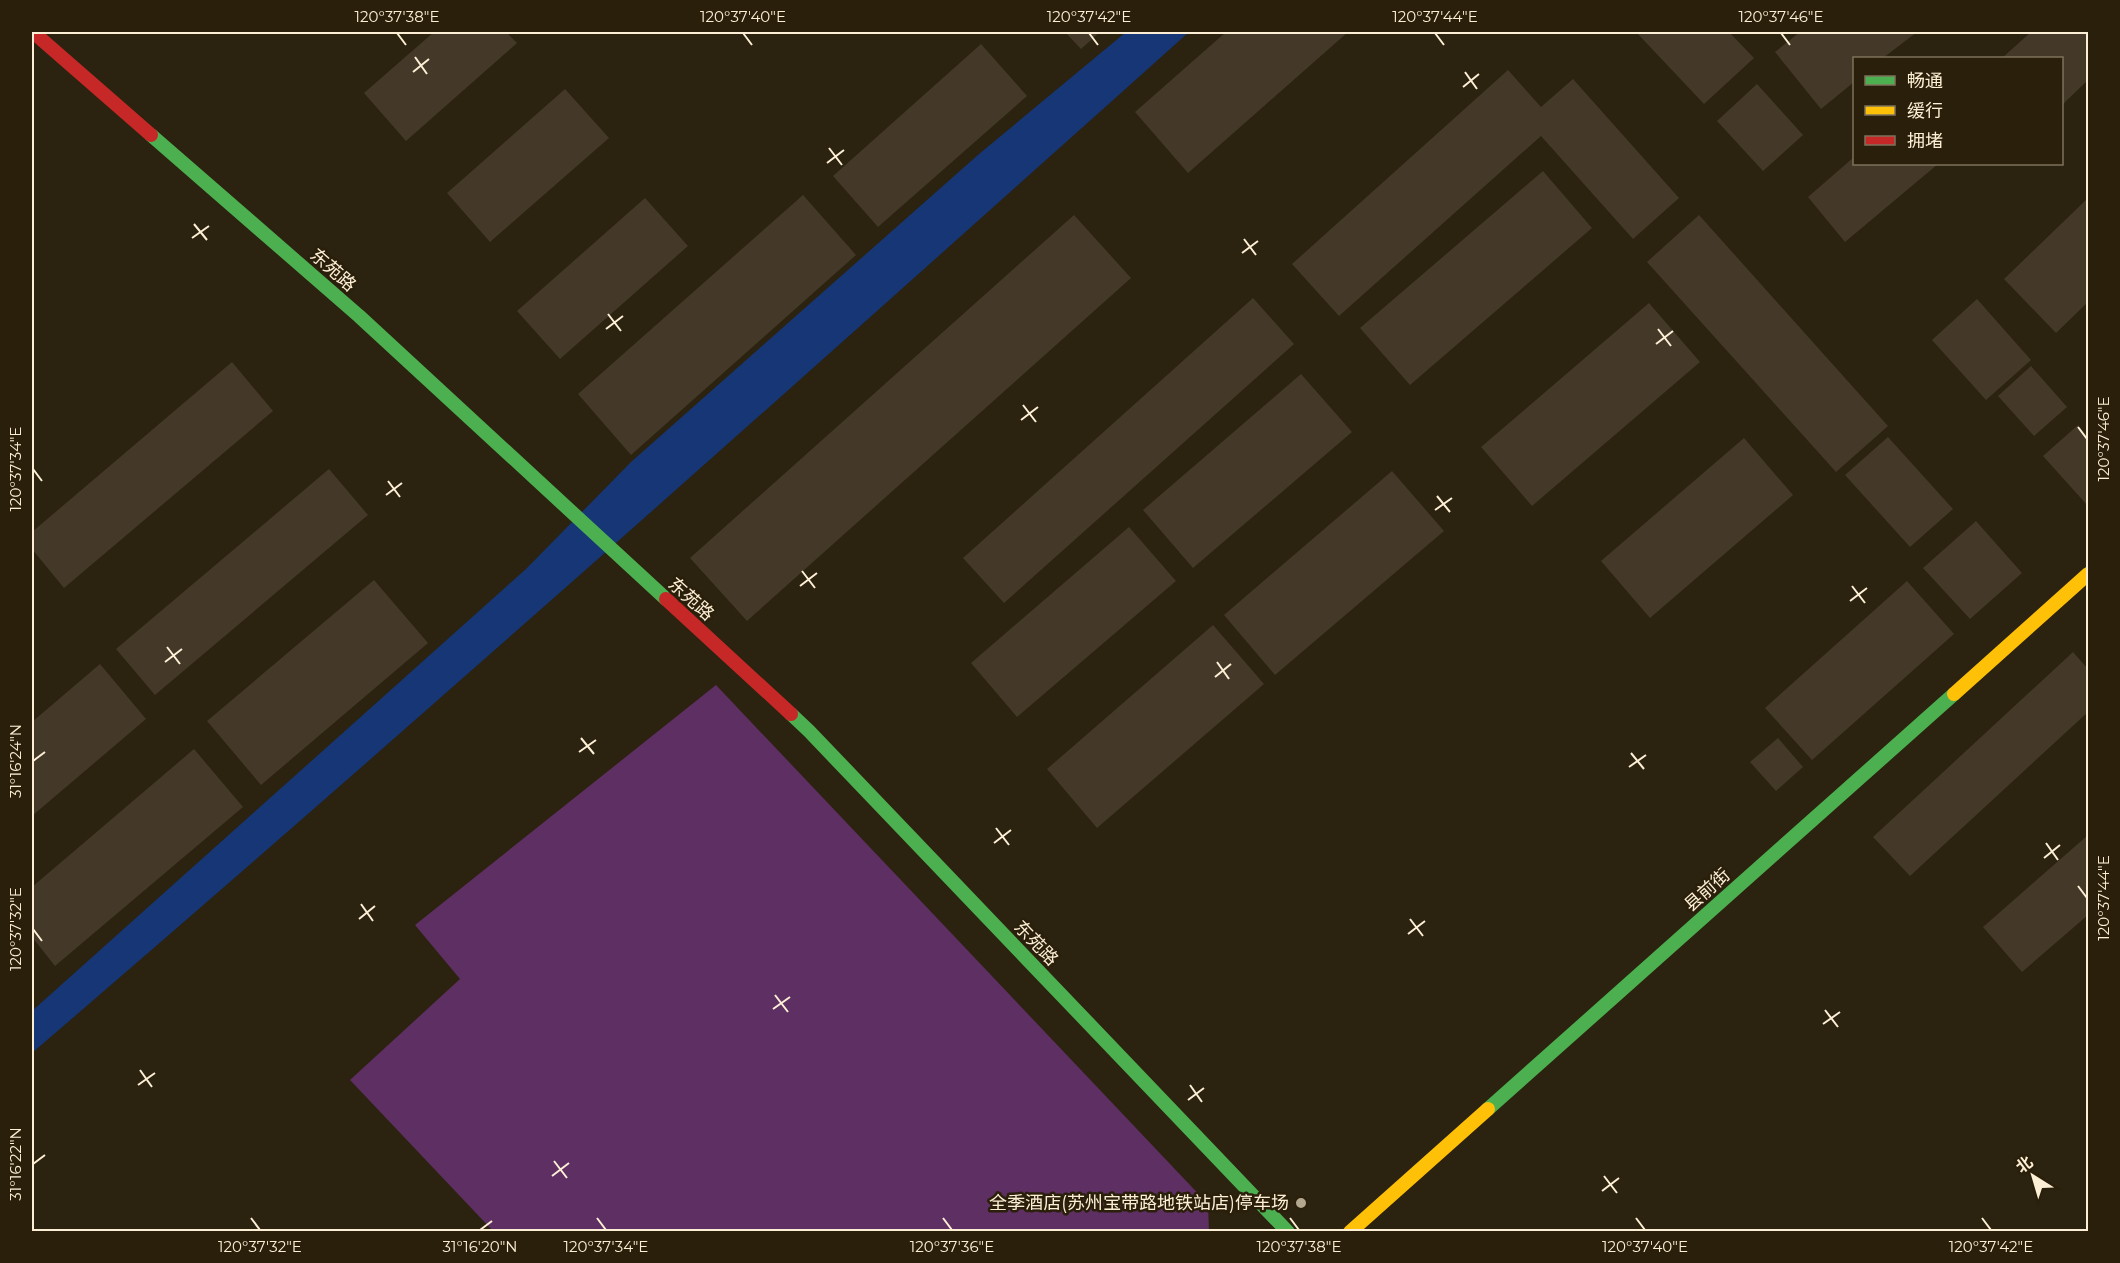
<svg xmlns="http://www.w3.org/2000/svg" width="2120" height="1263" font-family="Montserrat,'Noto Sans SC',sans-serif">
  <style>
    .green { fill: #5e2f62 }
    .water { fill: #163675 }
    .building { fill: #443928 }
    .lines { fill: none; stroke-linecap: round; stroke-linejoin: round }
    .fast { stroke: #4caf50; stroke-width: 14 }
    .slow { stroke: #ffc107; stroke-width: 14 }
    .jam { stroke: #c62828; stroke-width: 14 }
    .ticks { fill: none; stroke: #fdefd5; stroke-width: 2 }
    .poi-dot { fill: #b4a790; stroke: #2a1f0a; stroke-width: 2 }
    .labels { text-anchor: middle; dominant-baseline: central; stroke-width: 5; stroke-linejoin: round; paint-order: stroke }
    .street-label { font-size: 18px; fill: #fdefd5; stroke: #2a1f0a }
    .poi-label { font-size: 18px; fill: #fdefd5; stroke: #2a1f0a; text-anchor: end }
    .neatline { fill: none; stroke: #fdefd5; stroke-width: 2 }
    .ticks-label { font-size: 15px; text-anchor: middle; fill: #fdefd5 }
  </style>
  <rect width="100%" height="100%" fill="#2b220f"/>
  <path class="green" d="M 716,685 L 1208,1204 L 1209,1231 L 493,1231 L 350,1080 L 460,979 L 415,925 Z"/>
  <path class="water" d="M 1126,32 L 1189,32 C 806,375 422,718 32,1053 L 32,1011 L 526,569 L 631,462 L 979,154 Z"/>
  <path class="building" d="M 434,32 L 506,32 L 517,43 L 406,141 L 364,93 Z
    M 1065,32 L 1100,32 L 1081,49 Z
    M 1226,32 L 1348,32 L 1188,173 L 1135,112 Z
    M 1636,32 L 1729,32 L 1754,58 L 1704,104 Z
    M 1800,32 L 1917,32 L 1883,58 L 1854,58 L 1854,82 L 1821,109 L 1775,52 Z
    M 2031,32 L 2088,32 L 2088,80 L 2062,105 L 2062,58 L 2002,58 Z
    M 981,44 L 1027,96 L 878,227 L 833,176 Z
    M 1508,70 L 1541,107 L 1573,79 L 1679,198 L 1633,239 L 1541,136 L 1339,316 L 1292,264 Z
    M 1757,84 L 1803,135 L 1763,171 L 1717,121 Z
    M 565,89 L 609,138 L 490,242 L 447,193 Z
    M 1854,157 L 1854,164 L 1938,164 L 1845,242 L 1808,197 Z
    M 1543,171 L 1592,228 L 1410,385 L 1360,328 Z
    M 803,195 L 856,255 L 631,455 L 578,394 Z
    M 645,198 L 688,246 L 560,359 L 517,311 Z
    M 2088,198 L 2088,302 L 2056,333 L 2004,279 Z
    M 1074,215 L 1131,278 L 747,621 L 690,558 Z
    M 1699,215 L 1888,426 L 1836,472 L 1647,262 Z
    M 1253,298 L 1294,344 L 1004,603 L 963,558 Z
    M 1977,299 L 2031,360 L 1986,400 L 1932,340 Z
    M 1649,303 L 1700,362 L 1532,506 L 1481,447 Z
    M 232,362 L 273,411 L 64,588 L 32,549 L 32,532 Z
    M 2031,366 L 2067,407 L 2034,436 L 1998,396 Z
    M 1301,374 L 1352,432 L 1193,568 L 1143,510 Z
    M 2078,425 L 2088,437 L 2088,506 L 2043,456 Z
    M 1888,437 L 1953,509 L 1910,547 L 1845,475 Z
    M 1744,438 L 1793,495 L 1650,618 L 1601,561 Z
    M 329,469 L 368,515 L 155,695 L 116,649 Z
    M 1392,471 L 1444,531 L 1275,675 L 1224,615 Z
    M 1976,521 L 2022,573 L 1970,619 L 1923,568 Z
    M 1129,527 L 1176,581 L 1017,717 L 971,663 Z
    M 374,580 L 428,643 L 261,785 L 207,721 Z
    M 1907,581 L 1954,634 L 1812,760 L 1765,708 Z
    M 1213,625 L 1264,684 L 1097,828 L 1047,769 Z
    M 2073,652 L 2088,669 L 2088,712 L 1910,876 L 1873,837 Z
    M 100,664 L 146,719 L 32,816 L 32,722 Z
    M 1778,738 L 1803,767 L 1776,791 L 1750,762 Z
    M 194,749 L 243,807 L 55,966 L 32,937 L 32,887 Z
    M 2088,835 L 2088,915 L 2022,972 L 1983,927 Z"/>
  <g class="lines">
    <path class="fast" d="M 151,135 L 359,316 L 666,599
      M 791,714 L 809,731 L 1288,1232
      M 1488,1109 L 1954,694"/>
    <path class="slow" d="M 1954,694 L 2088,574
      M 1350,1232 L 1488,1109"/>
    <path class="jam" d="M 33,32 L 151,135
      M 666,599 L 791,714"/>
  </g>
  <path class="ticks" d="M 397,33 L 406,45M 743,33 L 752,45M 1089,33 L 1098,45M 1435,33 L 1444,45M 1781,33 L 1790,45M 415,57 L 427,74M 413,72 L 429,59M 1465,72 L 1477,89M 1463,87 L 1479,74M 829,148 L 842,165M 827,163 L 844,150M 194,224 L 207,240M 192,238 L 209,226M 1244,239 L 1256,255M 1242,253 L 1258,241M 608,314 L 621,331M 606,329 L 623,316M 1658,329 L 1671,346M 1656,344 L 1673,331M 1023,405 L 1036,422M 1021,420 L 1038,407M 2078,427 L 2087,439M 33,469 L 42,481M 388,481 L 400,497M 386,495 L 402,483M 1437,496 L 1450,512M 1435,510 L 1452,498M 802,571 L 815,588M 800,586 L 817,573M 1852,586 L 1865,603M 1850,601 L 1867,588M 167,647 L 180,664M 165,662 L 182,649M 1217,662 L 1229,679M 1215,677 L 1231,664M 581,738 L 594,754M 579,752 L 596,740M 1631,753 L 1644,769M 33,761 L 45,752M 1629,767 L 1646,755M 996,828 L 1009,845M 994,843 L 1011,830M 2046,843 L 2058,860M 2044,858 L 2060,845M 2078,886 L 2087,898M 361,904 L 373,921M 359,919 L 375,906M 1410,919 L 1423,936M 33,929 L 42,941M 1408,934 L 1425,921M 775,995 L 788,1012M 773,1009 L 790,997M 1825,1010 L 1838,1027M 1823,1024 L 1840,1012M 140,1070 L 152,1087M 138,1085 L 155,1073M 1190,1085 L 1202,1102M 1188,1100 L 1204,1088M 554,1161 L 567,1178M 33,1164 L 45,1155M 552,1176 L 569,1163M 1604,1176 L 1617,1193M 1602,1191 L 1619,1178M 251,1218 L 260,1230M 597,1218 L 606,1230M 943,1218 L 952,1230M 1290,1218 L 1299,1230M 1636,1218 L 1645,1230M 1982,1218 L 1991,1230M 480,1230 L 492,1221"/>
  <circle class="poi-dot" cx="1301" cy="1203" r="6"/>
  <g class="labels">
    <g class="street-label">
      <text transform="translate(333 270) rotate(41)">东苑路</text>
      <text transform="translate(691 599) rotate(42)">东苑路</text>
      <text transform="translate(1707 890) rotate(-42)">县前街</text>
      <text transform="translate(1036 943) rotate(46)">东苑路</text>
    </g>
    <g class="poi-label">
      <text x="1289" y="1203">全季酒店(苏州宝带路地铁站店)停车场</text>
    </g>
  </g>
  <rect width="2120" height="1263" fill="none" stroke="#2a1f0a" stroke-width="66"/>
  <rect x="1853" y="57" width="210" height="108" fill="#2a1f0a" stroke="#7e725b" stroke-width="1.5"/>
  <rect x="1865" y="76" width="30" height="9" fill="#4caf50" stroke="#7e725b" stroke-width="1.5"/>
  <text x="1907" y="87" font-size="18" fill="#fdefd5">畅通</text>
  <rect x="1865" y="106" width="30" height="9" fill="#ffc107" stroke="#7e725b" stroke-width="1.5"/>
  <text x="1907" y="117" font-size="18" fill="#fdefd5">缓行</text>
  <rect x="1865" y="136" width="30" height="9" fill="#c62828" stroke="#7e725b" stroke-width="1.5"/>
  <text x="1907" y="147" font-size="18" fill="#fdefd5">拥堵</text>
  <g transform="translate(2033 1176) rotate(323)" stroke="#2a1f0a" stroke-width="4.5" paint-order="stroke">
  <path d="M0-4.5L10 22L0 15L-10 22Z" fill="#fdefd5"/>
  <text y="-9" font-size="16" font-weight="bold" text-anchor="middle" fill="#fdefd5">北</text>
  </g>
  <rect x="33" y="33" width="2054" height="1197" class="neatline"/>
  <g class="ticks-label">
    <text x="397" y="22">120°37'38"E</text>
    <text x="743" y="22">120°37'40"E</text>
    <text x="1089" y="22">120°37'42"E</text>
    <text x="1435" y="22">120°37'44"E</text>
    <text x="1781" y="22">120°37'46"E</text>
    <text transform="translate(2104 439) rotate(-90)" y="5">120°37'46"E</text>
    <text transform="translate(16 469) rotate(-90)" y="5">120°37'34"E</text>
    <text transform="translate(16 761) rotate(-90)" y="5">31°16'24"N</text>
    <text transform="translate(2104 898) rotate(-90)" y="5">120°37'44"E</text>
    <text transform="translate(16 929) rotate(-90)" y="5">120°37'32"E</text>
    <text transform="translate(16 1164) rotate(-90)" y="5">31°16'22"N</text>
    <text x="260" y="1252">120°37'32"E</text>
    <text x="480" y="1252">31°16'20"N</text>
    <text x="606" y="1252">120°37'34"E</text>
    <text x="952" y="1252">120°37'36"E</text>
    <text x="1299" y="1252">120°37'38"E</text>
    <text x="1645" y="1252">120°37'40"E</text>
    <text x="1991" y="1252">120°37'42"E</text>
  </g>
</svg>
